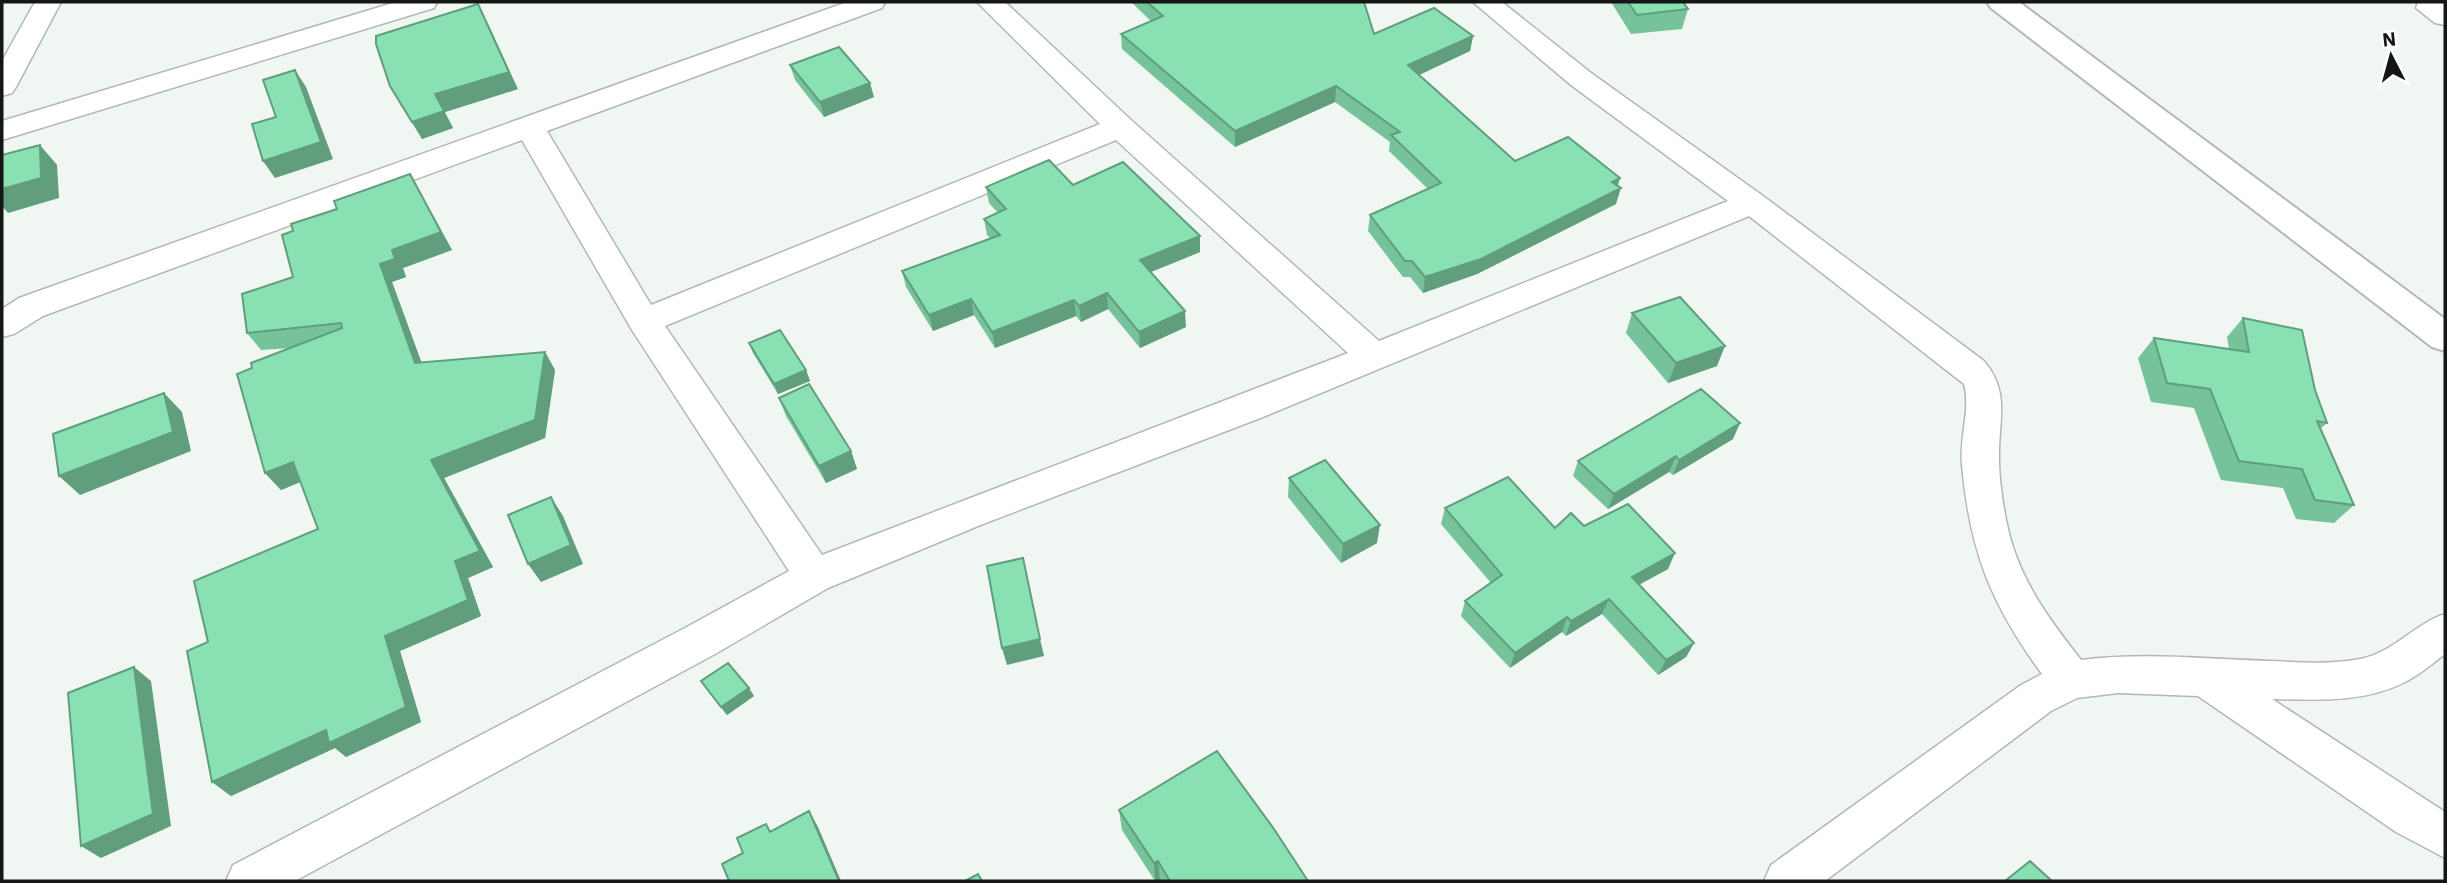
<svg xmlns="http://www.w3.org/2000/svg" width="2447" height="883" font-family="'IBM Plex Sans',sans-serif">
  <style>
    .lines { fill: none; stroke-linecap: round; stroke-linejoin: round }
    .minor-casing { stroke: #b3b8b5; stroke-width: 3 }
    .tertiary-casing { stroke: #b3b8b5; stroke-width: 4 }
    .minor { fill: #fff; fill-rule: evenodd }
    .tertiary { fill: #fff; fill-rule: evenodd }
    .wall { fill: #76c29a }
    .shaded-wall { fill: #609e7d }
    .building { fill: #89e1b3; stroke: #609e7d; stroke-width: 2 }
  </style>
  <rect width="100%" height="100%" fill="#f0f6f2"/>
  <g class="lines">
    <defs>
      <path id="minor" d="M 35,2 L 61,2 L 16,87 L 12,93 L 2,96 L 2,61 Z
        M 396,2 L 437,2 L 434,8 L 2,140 L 2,121 Z
        M 847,2 L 885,2 L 882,8 L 547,131 L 651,305 L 1100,124 L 977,2 L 1005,2 L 1131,120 L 1379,341 L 1728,201 L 1571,85 L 1473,2 L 1502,2 L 1591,73 L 1763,196 L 1984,361 C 2011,393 1998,420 1999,459 C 1999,483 2005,521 2012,544 C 2026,589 2053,624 2081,660 C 2143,652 2206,659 2269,661 C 2299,662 2330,665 2360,659 C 2393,653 2414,624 2445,614 L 2445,654 C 2432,664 2419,675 2405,682 C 2364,703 2317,700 2272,699 L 2445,812 L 2445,858 L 2396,832 L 2198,696 L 2118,693 L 2077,698 L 2051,711 L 1825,881 L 1764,881 L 1771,865 L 2021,685 L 2042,674 C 1991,604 1970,552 1962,465 C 1959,438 1971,410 1964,384 L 1749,216 L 1263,417 L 983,524 L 828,588 L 715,654 L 295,881 L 226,881 L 233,865 L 685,628 L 789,571 L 632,330 L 522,140 L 43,316 L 14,334 L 2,337 L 2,309 L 19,298 ZM 1116,140 L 1348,353 L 822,555 L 665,326 Z
        M 2418,2 L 2444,2 L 2445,25 L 2435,23 L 2416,8 Z"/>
      <path id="tertiary" d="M 1987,2 L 2019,2 L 2445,319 L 2445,351 L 2432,347 L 1991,8 Z"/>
    </defs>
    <use href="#minor" class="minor-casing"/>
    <use href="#tertiary" class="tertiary-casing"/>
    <use href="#minor" class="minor"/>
    <use href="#tertiary" class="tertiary"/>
  </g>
  <path class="wall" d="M 1131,2 L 1364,2 L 1374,34 L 1473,36 L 1470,51 L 1419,75 L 1515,161 L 1620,178 L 1617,186 L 1616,204 L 1477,274 L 1423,293 L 1410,277 L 1403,277 L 1368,231 L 1370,215 L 1428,189 L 1389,151 L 1390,142 L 1335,102 L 1235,147 L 1122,49 L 1121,34 L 1151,21 Z
    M 1611,2 L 1683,2 L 1688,9 L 1682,29 L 1631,34 Z
    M 790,65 L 874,97 L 824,117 L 795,80 Z
    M 390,86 L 518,89 L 445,112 L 453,128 L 422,139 Z
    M 1073,185 L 1200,236 L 1200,252 L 1151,272 L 1186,327 L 1140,348 L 1108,309 L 1081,322 L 1076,316 L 995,348 L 974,315 L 933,331 L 906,287 L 902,271 L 990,238 L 987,235 L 984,219 L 998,213 L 989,203 L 986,187 Z
    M 420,192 L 452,250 L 403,268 L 406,277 L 392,282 L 421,362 L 545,352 L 555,370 L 545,438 L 444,478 L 493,567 L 468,578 L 481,616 L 400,651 L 421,722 L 346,757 L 335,748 L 231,796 L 212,782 L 208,642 L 318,529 L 300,482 L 281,490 L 265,473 L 252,368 L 291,348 L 261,350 L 247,333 L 293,277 L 293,231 Z
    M 1632,313 L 1717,366 L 1668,383 L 1626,333 Z
    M 2243,318 L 2315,390 L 2327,423 L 2320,429 L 2354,505 L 2334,523 L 2296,519 L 2283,488 L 2221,480 L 2194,408 L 2151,402 L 2138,358 L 2154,338 L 2229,349 L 2227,337 Z
    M 749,343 L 806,370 L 810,381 L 778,394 L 753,353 Z
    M 779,398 L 851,451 L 857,469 L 826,483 L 786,416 Z
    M 1733,439 L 1673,475 L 1669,472 L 1608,509 L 1573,476 L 1578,461 Z
    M 1289,478 L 1377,543 L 1341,563 L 1288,497 Z
    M 1445,508 L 1555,528 L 1584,526 L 1668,569 L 1639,585 L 1694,643 L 1686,657 L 1658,675 L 1602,614 L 1566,636 L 1562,632 L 1510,668 L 1461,616 L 1465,601 L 1491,583 L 1441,524 Z
    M 701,681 L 754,696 L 727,715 L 707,690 Z
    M 1119,810 L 1308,881 L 1161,881 L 1160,880 L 1155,881 L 1122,830 Z"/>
  <path class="shaded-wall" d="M 487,22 L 518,89 L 445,112 L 435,94 Z
    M 1473,36 L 1470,51 L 1406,81 L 1408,65 Z
    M 295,70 L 306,87 L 333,159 L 275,178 L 263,161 Z
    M 870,83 L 874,97 L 824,117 L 820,102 Z
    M 1336,86 L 1335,102 L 1235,147 L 1235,131 Z
    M 444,111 L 453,128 L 422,139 L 412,122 Z
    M 40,145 L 57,165 L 59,198 L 8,213 L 2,206 L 2,189 Z
    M 410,174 L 452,250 L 403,268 L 406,277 L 392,282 L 428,380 L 415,363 L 380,264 L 392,250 Z
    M 1620,178 L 1616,191 L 1621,188 L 1616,204 L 1477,274 L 1423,293 L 1425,277 Z
    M 1200,236 L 1200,252 L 1141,276 L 1140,260 Z
    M 1107,293 L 1108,309 L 1081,322 L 1079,306 Z
    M 971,299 L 974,315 L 933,331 L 929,315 Z
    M 1074,300 L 1076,316 L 995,348 L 992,332 Z
    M 1185,311 L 1186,327 L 1140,348 L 1139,332 Z
    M 1725,346 L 1717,366 L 1668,383 L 1676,363 Z
    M 545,352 L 555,370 L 545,438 L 444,478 L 493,567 L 468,578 L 481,616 L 400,651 L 421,722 L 346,757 L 335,748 L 231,796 L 212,782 L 385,636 L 455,561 L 431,460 Z
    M 806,370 L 810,381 L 778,394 L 774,384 Z
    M 164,393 L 182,412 L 191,451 L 80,495 L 59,476 Z
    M 1740,423 L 1733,439 L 1673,475 L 1679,460 Z
    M 851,451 L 857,469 L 826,483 L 819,466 Z
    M 1676,456 L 1669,472 L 1608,509 L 1614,494 Z
    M 293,462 L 308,479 L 281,490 L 265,473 Z
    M 551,497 L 563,516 L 583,564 L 541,582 L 528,564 Z
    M 1380,525 L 1377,543 L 1341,563 L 1343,544 Z
    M 1675,553 L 1668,569 L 1625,592 L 1632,577 Z
    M 1609,599 L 1602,614 L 1566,636 L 1571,621 Z
    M 1567,617 L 1562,632 L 1510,668 L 1515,653 Z
    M 1040,639 L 1044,656 L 1007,665 L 1002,648 Z
    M 1694,643 L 1686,657 L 1658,675 L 1666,660 Z
    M 134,667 L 151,681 L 171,826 L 101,858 L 81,846 Z
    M 749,688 L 754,696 L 727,715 L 721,707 Z
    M 809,811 L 818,827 L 841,881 L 839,881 Z
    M 1158,861 L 1160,880 L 1155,881 L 1154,863 Z"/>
  <path class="building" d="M 1147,2 L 1364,2 L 1374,34 L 1434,8 L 1473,36 L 1408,65 L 1515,161 L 1568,137 L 1620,178 L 1612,182 L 1621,188 L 1481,259 L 1425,277 L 1412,261 L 1405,261 L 1370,215 L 1441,183 L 1391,135 L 1400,132 L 1336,86 L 1235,131 L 1121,34 L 1163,16 Z
    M 1628,2 L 1683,2 L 1688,9 L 1637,15 Z
    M 478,4 L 509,72 L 435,94 L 444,111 L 412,122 L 390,86 L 376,44 L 376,36 Z
    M 839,47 L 870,83 L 820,102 L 790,65 Z
    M 295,70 L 321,142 L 263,161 L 252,124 L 276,117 L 263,80 Z
    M 40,145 L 41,178 L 2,189 L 2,155 Z
    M 1049,160 L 1073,185 L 1123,162 L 1200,236 L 1140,260 L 1185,311 L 1139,332 L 1107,293 L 1079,306 L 1074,300 L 992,332 L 971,299 L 929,315 L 902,271 L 1000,235 L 984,219 L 1006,209 L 986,187 Z
    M 410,174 L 441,232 L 392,250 L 395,259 L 380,264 L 415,363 L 545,352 L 535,420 L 431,460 L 480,551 L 455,561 L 468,600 L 385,636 L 406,707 L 329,743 L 326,730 L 212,782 L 187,651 L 208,642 L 194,581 L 318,529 L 293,462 L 265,473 L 237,374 L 252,368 L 251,363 L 342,328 L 341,323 L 247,333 L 242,294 L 293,277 L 282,235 L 293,231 L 291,224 L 337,209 L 334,201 Z
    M 1680,297 L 1725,346 L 1676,363 L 1632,313 Z
    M 2243,318 L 2302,330 L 2315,390 L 2327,423 L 2317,421 L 2354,505 L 2315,500 L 2302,469 L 2239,461 L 2210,389 L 2167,383 L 2154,338 L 2249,352 Z
    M 780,330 L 806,370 L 774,384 L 749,343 Z
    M 809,384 L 851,451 L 819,466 L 779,398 Z
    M 1701,389 L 1740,423 L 1679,460 L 1676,456 L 1614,494 L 1578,461 Z
    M 164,393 L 173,432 L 59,476 L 53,434 Z
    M 1325,460 L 1380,525 L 1343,544 L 1289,478 Z
    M 1508,477 L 1555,528 L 1571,513 L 1584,526 L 1628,504 L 1675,553 L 1632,577 L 1694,643 L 1666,660 L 1609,599 L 1571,621 L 1567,617 L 1515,653 L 1465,601 L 1502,575 L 1445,508 Z
    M 551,497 L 571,545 L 528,564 L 508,515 Z
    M 1023,558 L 1040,639 L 1002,648 L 987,566 Z
    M 728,663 L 749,688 L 721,707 L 701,681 Z
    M 134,667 L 153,814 L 81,846 L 68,693 Z
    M 1217,751 L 1274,829 L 1308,881 L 1170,881 L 1158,861 L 1154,863 L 1119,810 Z
    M 809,811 L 839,881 L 729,881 L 722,864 L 743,853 L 737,838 L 766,824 L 770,832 Z
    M 2030,861 L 2052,881 L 2005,881 Z
    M 978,874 L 982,881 L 965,881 Z"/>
  <rect width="2447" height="883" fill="none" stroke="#151716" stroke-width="7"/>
  <g transform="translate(2391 56) rotate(354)" stroke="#ffffff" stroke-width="5" paint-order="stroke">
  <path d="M0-5L12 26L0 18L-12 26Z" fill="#151716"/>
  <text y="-10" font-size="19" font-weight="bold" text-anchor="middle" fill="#151716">N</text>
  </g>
</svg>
